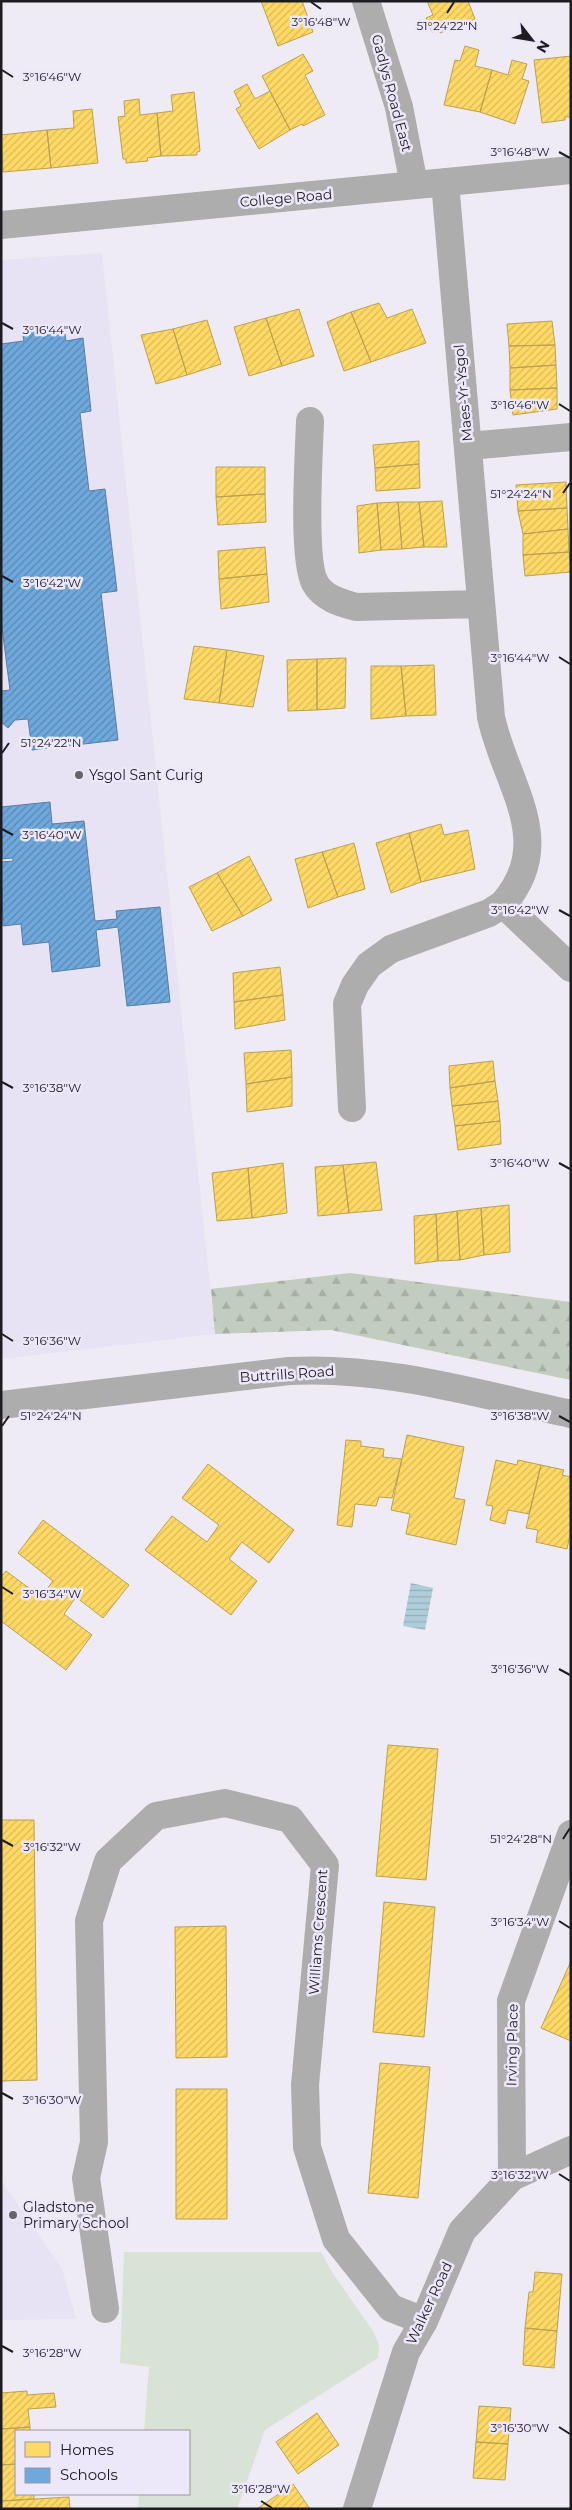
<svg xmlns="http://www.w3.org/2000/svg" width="572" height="2510" font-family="Montserrat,sans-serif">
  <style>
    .built { fill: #e7e2f4 }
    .forest { fill: url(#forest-firs) }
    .green { fill: #d9e3d5 }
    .water { fill: url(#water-rules) }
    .homes { fill: url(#homes-hatch); stroke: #bca052 }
    .schools { fill: url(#schools-hatch); stroke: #577ea4 }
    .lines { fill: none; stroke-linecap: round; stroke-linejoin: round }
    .minor { stroke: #aeadae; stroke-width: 28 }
    .ticks { fill: none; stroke: #1e1c23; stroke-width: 2 }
    .poi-dot { fill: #67646c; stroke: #ece7f9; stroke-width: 2 }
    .labels { text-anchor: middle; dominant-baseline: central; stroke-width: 5; stroke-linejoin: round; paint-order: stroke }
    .street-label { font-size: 14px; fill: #1e1c23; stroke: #ece7f9 }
    .poi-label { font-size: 14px; fill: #1e1c23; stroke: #ece7f9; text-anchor: start }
    .ticks-label { font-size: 12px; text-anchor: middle; fill: #1e1c23; stroke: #ece7f9; stroke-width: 5; stroke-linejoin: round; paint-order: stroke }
  </style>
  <defs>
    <pattern id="forest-firs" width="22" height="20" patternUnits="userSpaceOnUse" patternTransform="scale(1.25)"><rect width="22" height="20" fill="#c3cdbf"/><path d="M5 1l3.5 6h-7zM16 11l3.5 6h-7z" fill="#a7afa4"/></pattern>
    <pattern id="water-rules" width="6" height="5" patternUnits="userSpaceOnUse" patternTransform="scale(1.25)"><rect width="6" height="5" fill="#aeccda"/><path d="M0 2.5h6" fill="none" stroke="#95afbb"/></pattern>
    <pattern id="homes-hatch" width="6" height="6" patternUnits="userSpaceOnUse" patternTransform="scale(1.25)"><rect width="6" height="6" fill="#ffd966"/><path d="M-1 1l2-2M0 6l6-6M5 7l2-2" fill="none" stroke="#daba58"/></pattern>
    <pattern id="schools-hatch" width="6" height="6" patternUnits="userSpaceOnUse" patternTransform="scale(1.25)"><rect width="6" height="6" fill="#6fa8dc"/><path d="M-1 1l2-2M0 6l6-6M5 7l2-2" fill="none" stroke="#5b88b2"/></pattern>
  </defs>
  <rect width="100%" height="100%" fill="#eeebf5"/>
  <path class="built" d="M 102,253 L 215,1334 L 1,1359 L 1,260 Z
    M 1,2180 L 62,2269 L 76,2319 L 1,2320 Z"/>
  <path class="forest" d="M 350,1273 L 571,1302 L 571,1380 L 331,1330 L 215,1334 L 211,1289 Z"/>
  <path class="green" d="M 124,2252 L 321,2252 L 332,2272 L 373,2331 L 379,2345 L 378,2358 L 265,2430 L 237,2509 L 138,2509 L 139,2494 L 189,2494 L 189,2431 L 144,2431 L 149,2367 L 120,2363 Z"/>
  <path class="water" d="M 411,1583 L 433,1588 L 425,1630 L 403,1626 Z"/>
  <path class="homes" d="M 261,1 L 302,1 L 313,32 L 278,46 Z
    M 427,1 L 468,1 L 475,19 L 440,33 L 439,29 L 432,32 L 426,18 L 433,15 Z
    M 465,46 L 479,50 L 475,66 L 492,70 L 480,112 L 444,105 L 455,60 L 460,61 Z
    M 303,54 L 313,71 L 305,75 L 325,115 L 303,126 L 302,124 L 290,130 L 262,76 Z
    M 571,56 L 571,117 L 565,117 L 565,120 L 542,123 L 534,60 Z
    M 512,60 L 527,64 L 522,79 L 529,81 L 515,124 L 480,112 L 492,70 L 508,75 Z
    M 247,84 L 255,99 L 270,91 L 290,130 L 259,149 L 236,109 L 241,106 L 234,91 Z
    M 194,92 L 200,151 L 197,152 L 197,155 L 161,156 L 157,113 L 173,111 L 171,95 Z
    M 139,99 L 140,115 L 157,113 L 161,156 L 147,158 L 148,161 L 126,163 L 126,159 L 123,159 L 118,117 L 125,116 L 124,101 Z
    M 92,109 L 98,163 L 51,168 L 47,130 L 74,128 L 73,111 Z
    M 47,130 L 51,168 L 3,172 L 1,135 Z
    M 379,303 L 387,318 L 412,309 L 426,343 L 371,362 L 351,312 Z
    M 299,309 L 314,356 L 282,366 L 266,318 Z
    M 351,312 L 371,362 L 344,371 L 327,322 Z
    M 266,318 L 282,366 L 249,376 L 234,327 Z
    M 207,320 L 221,364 L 187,375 L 173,329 Z
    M 552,321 L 555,345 L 509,346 L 507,324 Z
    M 173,329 L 187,375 L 156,384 L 141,335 Z
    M 555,345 L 556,365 L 510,368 L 509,346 Z
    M 556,365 L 557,388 L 510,390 L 510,368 Z
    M 557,388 L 557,409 L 513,415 L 510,390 Z
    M 419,441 L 419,464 L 375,468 L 373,445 Z
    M 419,464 L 420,488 L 376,491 L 375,468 Z
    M 216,467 L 265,467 L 265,494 L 216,497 Z
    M 566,482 L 567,508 L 518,511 L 516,485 Z
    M 265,494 L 266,522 L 218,525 L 216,497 Z
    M 442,501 L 447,547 L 424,547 L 419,502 Z
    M 398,502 L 419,502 L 424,547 L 402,549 Z
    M 398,502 L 402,549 L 381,550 L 377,503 Z
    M 377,503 L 381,550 L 359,553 L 357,506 Z
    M 567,508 L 568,529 L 523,534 L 518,511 Z
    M 568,529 L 569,552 L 523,555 L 523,534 Z
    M 265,547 L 267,574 L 219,579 L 218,551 Z
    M 569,552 L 571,572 L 525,576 L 523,555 Z
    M 267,574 L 269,602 L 221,609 L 219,579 Z
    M 194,646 L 227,650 L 219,703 L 184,699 Z
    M 227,650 L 264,656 L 253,707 L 219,703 Z
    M 346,658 L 345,708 L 317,710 L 317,659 Z
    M 317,659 L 317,710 L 288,711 L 287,660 Z
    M 434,665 L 436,715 L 406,716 L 401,666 Z
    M 371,666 L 401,666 L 406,716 L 371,719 Z
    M 441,824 L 444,835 L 468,830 L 475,869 L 421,882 L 409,833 Z
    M 409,833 L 421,882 L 391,893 L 376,843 Z
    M 354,843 L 365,889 L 338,897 L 322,852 Z
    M 322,852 L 338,897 L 308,908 L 295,859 Z
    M 249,856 L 272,900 L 243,916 L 217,873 Z
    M 217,873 L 243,916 L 212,931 L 189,887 Z
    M 280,967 L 283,995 L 234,1002 L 233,973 Z
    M 283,995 L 285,1020 L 235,1029 L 234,1002 Z
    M 291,1050 L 292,1077 L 246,1084 L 244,1053 Z
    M 493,1061 L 495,1081 L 450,1088 L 449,1066 Z
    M 292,1077 L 292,1106 L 247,1112 L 246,1084 Z
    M 495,1081 L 498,1101 L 452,1106 L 450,1088 Z
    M 498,1101 L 500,1121 L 455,1126 L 452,1106 Z
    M 500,1121 L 501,1144 L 458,1150 L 455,1126 Z
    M 376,1162 L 382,1210 L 349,1213 L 343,1165 Z
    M 283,1163 L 287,1213 L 252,1218 L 248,1168 Z
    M 343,1165 L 349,1213 L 318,1216 L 315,1167 Z
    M 248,1168 L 252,1218 L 217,1221 L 212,1173 Z
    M 509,1205 L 510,1252 L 484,1255 L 481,1208 Z
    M 481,1208 L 484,1255 L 460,1260 L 457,1211 Z
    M 457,1211 L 460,1260 L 438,1261 L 436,1214 Z
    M 436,1214 L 438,1261 L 415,1264 L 414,1216 Z
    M 407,1435 L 464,1447 L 454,1498 L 465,1500 L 456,1545 L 406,1534 L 410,1514 L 391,1510 Z
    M 346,1440 L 361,1441 L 361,1446 L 384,1449 L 383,1457 L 402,1459 L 392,1498 L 379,1497 L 376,1506 L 355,1504 L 352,1527 L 337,1525 Z
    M 496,1460 L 517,1465 L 518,1460 L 541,1465 L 529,1514 L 508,1510 L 505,1524 L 490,1520 L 493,1506 L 486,1505 Z
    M 208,1464 L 294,1530 L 269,1563 L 242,1542 L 229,1559 L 257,1581 L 231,1615 L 145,1550 L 172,1516 L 207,1542 L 219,1525 L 182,1498 Z
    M 541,1465 L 564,1470 L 562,1475 L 571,1477 L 571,1530 L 567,1549 L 536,1542 L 538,1530 L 526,1528 Z
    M 43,1520 L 129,1585 L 103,1618 L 76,1597 L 64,1614 L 92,1635 L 66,1670 L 1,1621 L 1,1577 L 6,1571 L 41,1597 L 53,1581 L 18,1553 Z
    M 388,1745 L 438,1749 L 426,1880 L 376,1876 Z
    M 1,1820 L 34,1820 L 37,2080 L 1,2081 Z
    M 384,1902 L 435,1907 L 424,2037 L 373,2032 Z
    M 226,1926 L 227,2057 L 176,2058 L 175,1927 Z
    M 571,1961 L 571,2041 L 541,2028 Z
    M 380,2063 L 430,2067 L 418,2198 L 368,2193 Z
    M 176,2089 L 227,2089 L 227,2219 L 176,2219 Z
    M 535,2272 L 562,2274 L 557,2331 L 525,2328 L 529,2292 L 533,2292 Z
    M 525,2328 L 557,2331 L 554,2368 L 523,2365 Z
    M 27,2391 L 27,2395 L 54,2393 L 56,2407 L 28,2409 L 30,2427 L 1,2429 L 1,2393 Z
    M 479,2406 L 511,2408 L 508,2444 L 476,2442 Z
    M 317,2413 L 339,2445 L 298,2474 L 276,2442 Z
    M 30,2427 L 30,2431 L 16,2431 L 16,2464 L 1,2465 L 1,2429 Z
    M 476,2442 L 508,2444 L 505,2480 L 473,2478 Z
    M 16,2464 L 16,2494 L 34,2494 L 34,2499 L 1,2501 L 1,2465 Z
    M 293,2484 L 310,2509 L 257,2509 Z
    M 69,2497 L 70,2509 L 1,2509 L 1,2501 Z"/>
  <path class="schools" d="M 64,327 L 66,341 L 83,338 L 91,411 L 80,413 L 89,491 L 105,489 L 117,591 L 101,593 L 118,740 L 32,750 L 28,719 L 15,720 L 8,728 L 1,722 L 1,691 L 10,690 L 1,620 L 1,344 L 24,341 L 22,331 Z
    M 50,802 L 52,824 L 84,821 L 95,921 L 117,919 L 116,911 L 160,907 L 170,1002 L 127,1006 L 118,927 L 96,930 L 100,966 L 52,972 L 49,942 L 23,945 L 21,924 L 3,926 L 1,862 L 13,861 L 13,858 L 2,859 L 1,807 Z"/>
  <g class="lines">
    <path class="minor" d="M 366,1 L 399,107 L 414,185
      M 445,182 L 491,717 C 505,784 558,841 503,904 L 571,968
      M 1,225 L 571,170
      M 310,421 C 309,453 302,560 315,583 C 323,598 341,603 356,607 L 480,604
      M 468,446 L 571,437
      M 352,1108 L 347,1004 L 355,985 L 369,965 L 391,949 L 489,913 L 503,904
      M 1,1405 L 289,1371 C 385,1366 478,1394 571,1414
      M 512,2177 L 511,2001 L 571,1834
      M 105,2309 L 86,2178 L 94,2142 L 89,1921 L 108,1861 L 156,1816 L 225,1803 L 290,1819 L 325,1865 L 305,2085 L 307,2147 L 336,2239 L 391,2308 L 424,2321
      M 357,2509 L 406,2352 L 424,2321 L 462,2231 L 512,2177 L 571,2150"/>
  </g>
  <path class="ticks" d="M 311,2 L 321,9M 447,13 L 454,2M 2,70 L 13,77M 559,152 L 570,158M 2,323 L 13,329M 559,404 L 570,411M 563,493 L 570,483M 2,576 L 13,582M 559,657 L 570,664M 2,753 L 9,743M 2,829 L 13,835M 559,910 L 570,916M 2,1082 L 13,1088M 559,1163 L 570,1169M 2,1334 L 13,1341M 559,1416 L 570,1422M 2,1426 L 9,1416M 2,1587 L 13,1594M 559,1669 L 570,1675M 563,1839 L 570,1828M 2,1840 L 13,1846M 559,1921 L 570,1928M 2,2093 L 13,2099M 559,2174 L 570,2181M 2,2346 L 13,2352M 559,2427 L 570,2434M 261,2501 L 272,2508"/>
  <g class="poi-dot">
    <circle cx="79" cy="775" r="5"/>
    <circle cx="13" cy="2215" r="5"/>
  </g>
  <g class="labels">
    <g class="street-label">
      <text transform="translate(392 93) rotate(75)">Gadlys Road East</text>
      <text transform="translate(286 198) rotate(-5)">College Road</text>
      <text transform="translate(463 393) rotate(-95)">Maes-Yr-Ysgol</text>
      <text transform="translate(287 1374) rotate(-4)">Buttrills Road</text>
      <text transform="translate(318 1932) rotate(-86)">Williams Crescent</text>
      <text transform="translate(512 2045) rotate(-89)">Irving Place</text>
      <text transform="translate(429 2303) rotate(-65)">Walker Road</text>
    </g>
    <g class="poi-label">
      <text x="89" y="775">Ysgol Sant Curig</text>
      <text x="23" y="2207">Gladstone<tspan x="23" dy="16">Primary School</tspan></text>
    </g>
  </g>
  <g class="ticks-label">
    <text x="321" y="26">3°16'48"W</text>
    <text x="447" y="30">51°24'22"N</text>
    <text x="52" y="81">3°16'46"W</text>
    <text x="520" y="156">3°16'48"W</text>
    <text x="52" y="334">3°16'44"W</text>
    <text x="520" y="409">3°16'46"W</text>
    <text x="521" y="498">51°24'24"N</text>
    <text x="52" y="587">3°16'42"W</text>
    <text x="520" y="662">3°16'44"W</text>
    <text x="51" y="747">51°24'22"N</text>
    <text x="52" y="839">3°16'40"W</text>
    <text x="520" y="914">3°16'42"W</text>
    <text x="52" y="1092">3°16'38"W</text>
    <text x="520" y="1167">3°16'40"W</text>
    <text x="52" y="1345">3°16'36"W</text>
    <text x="51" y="1420">51°24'24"N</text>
    <text x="520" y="1420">3°16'38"W</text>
    <text x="52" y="1598">3°16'34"W</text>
    <text x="520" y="1673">3°16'36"W</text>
    <text x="521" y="1843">51°24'28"N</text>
    <text x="52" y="1851">3°16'32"W</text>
    <text x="520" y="1926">3°16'34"W</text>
    <text x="52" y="2104">3°16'30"W</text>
    <text x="520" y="2179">3°16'32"W</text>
    <text x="52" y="2357">3°16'28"W</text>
    <text x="520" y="2432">3°16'30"W</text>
    <text x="261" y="2493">3°16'28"W</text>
  </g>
  <rect width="572" height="2510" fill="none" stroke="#1e1c23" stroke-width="5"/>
  <rect x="15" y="2430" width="175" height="65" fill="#ece7f9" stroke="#9a96a3"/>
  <rect x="25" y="2442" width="25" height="15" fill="#ffd966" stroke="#9a96a3"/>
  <text x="60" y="2455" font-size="15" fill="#1e1c23">Homes</text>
  <rect x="25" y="2468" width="25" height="15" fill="#6fa8dc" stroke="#9a96a3"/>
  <text x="60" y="2480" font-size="15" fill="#1e1c23">Schools</text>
  <g transform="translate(532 40) rotate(121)" stroke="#ece7f9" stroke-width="4" paint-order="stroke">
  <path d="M0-4L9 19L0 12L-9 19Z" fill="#1e1c23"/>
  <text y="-8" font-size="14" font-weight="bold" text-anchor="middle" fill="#1e1c23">N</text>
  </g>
</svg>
